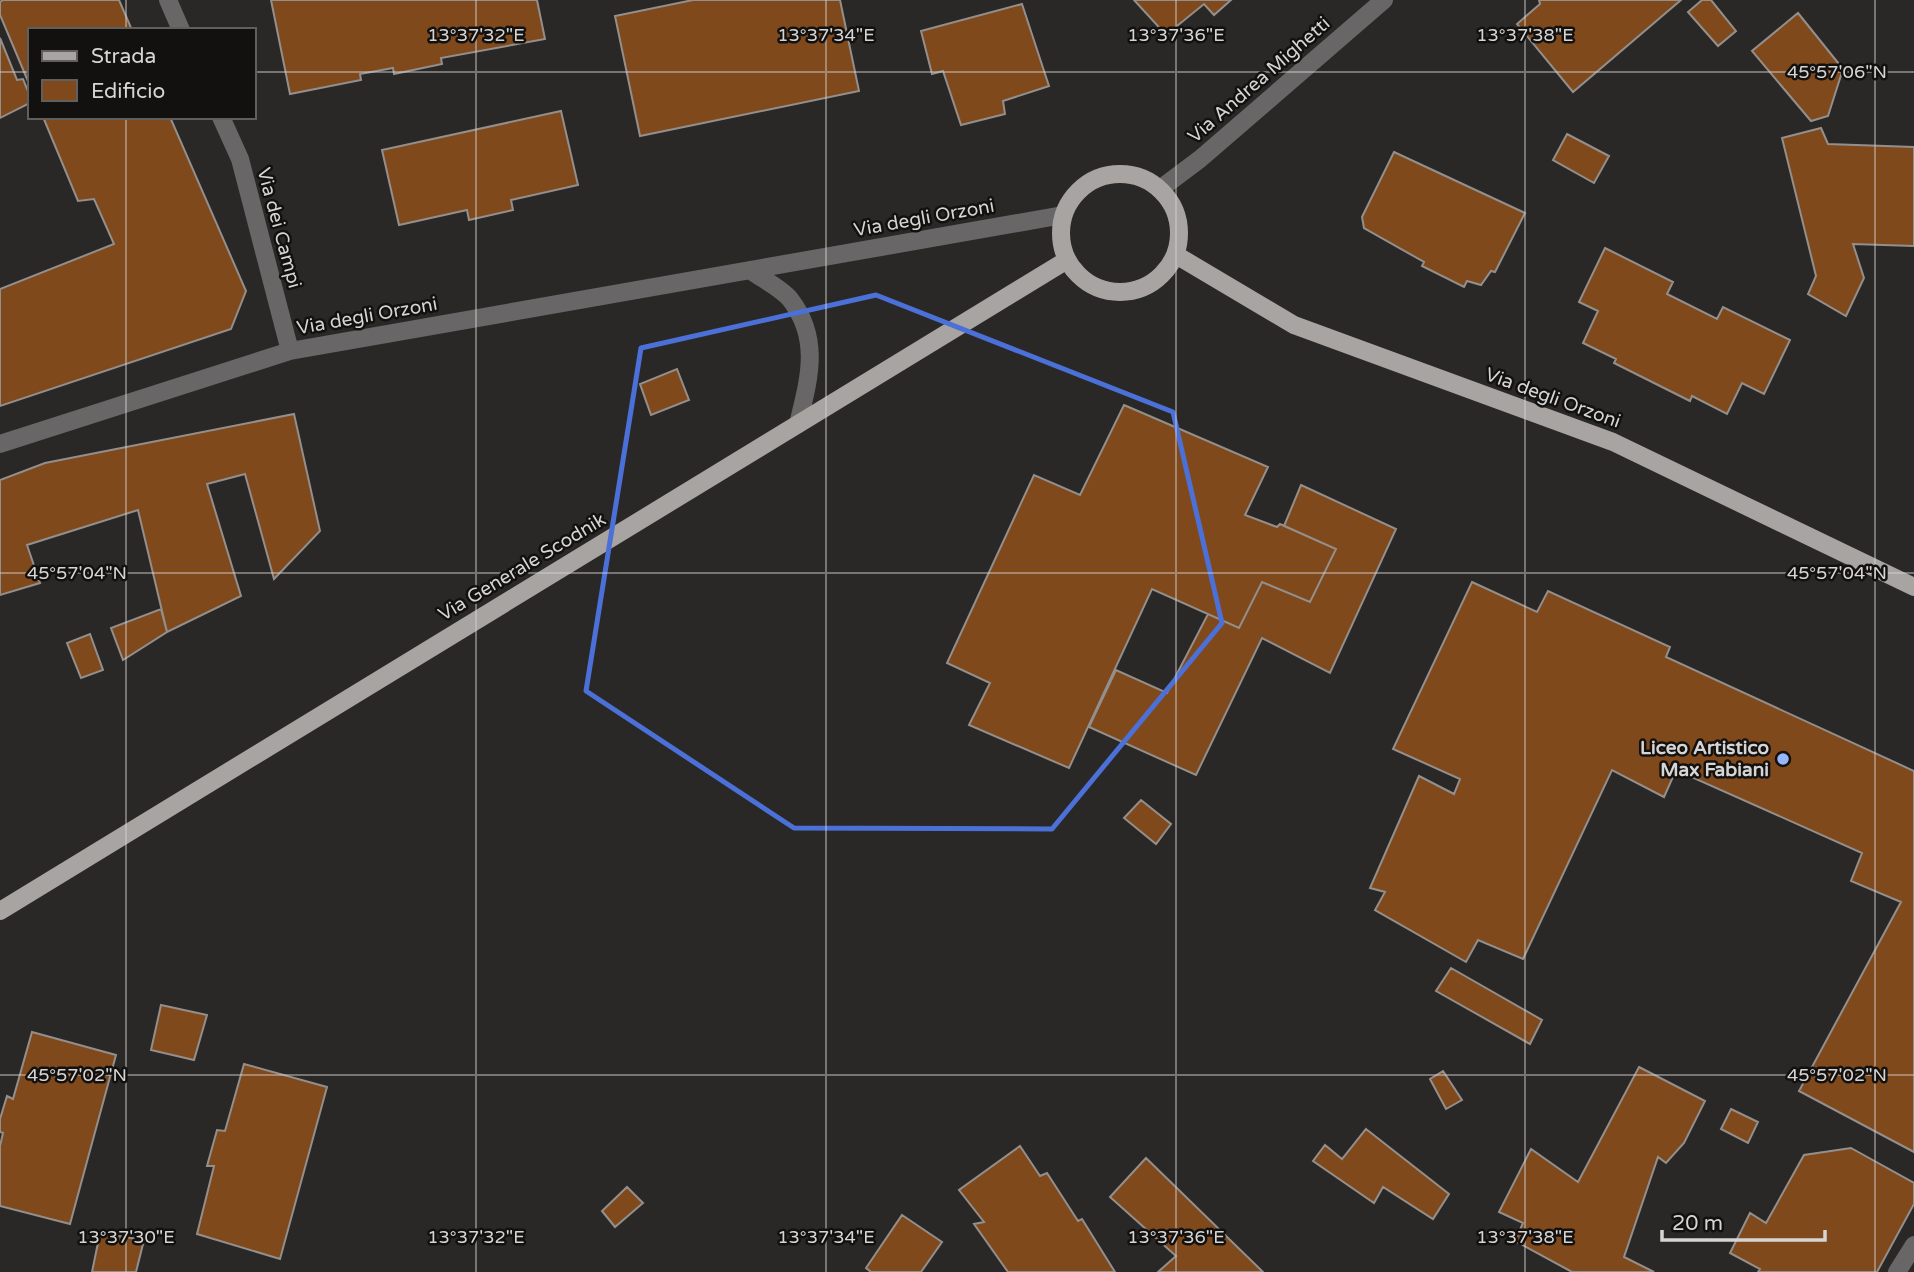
<svg xmlns="http://www.w3.org/2000/svg" width="1914" height="1272" font-family="'Varela Round',sans-serif">
  <style>
    .building { fill: #80491c; stroke: #928f8d; stroke-width: 2 }
    .lines { fill: none; stroke-linecap: round; stroke-linejoin: round }
    .minor { stroke: #686666; stroke-width: 18 }
    .major { stroke: #a7a4a2; stroke-width: 18 }
    .marked { fill: none; stroke: #4b70d7; stroke-width: 5; stroke-linejoin: round }
    .ticks { fill: none; stroke: #d6d5d4; stroke-width: 2; stroke-opacity: 0.45 }
    .poi-dot { fill: #97b6fd; stroke: #121110; stroke-width: 2.5 }
    .labels { text-anchor: middle; dominant-baseline: central; stroke-width: 5; stroke-linejoin: round; paint-order: stroke }
    .street-label { font-size: 19px; fill: #d6d5d4; stroke: #121110 }
    .poi-label { font-size: 19px; font-weight: bold; fill: #d6d5d4; stroke: #121110; text-anchor: end }
    .ticks-label { font-size: 18px; text-anchor: middle; fill: #d6d5d4; stroke: #121110; stroke-width: 5; stroke-linejoin: round; paint-order: stroke }
  </style>
  <rect width="100%" height="100%" fill="#2a2826"/>
  <path class="building" d="M 3,0 L 119,0 L 132,30 L 30,30 L 30,86 L 0,15 L 0,2 Z
    M 271,0 L 537,0 L 545,39 L 441,58 L 442,64 L 394,74 L 393,68 L 360,74 L 361,80 L 290,94 Z
    M 693,0 L 840,0 L 859,91 L 640,136 L 615,16 Z
    M 1134,0 L 1231,0 L 1214,15 L 1204,4 L 1166,35 Z
    M 1681,0 L 1573,92 L 1517,24 L 1540,4 L 1539,0 Z
    M 1702,0 L 1711,0 L 1736,31 L 1718,46 L 1688,12 Z
    M 1022,4 L 1049,86 L 1003,101 L 1005,114 L 961,125 L 943,71 L 932,74 L 921,31 Z
    M 1798,13 L 1843,69 L 1828,116 L 1811,121 L 1752,51 Z
    M 0,38 L 17,80 L 23,79 L 30,96 L 30,103 L 0,118 Z
    M 561,111 L 578,185 L 511,200 L 513,210 L 469,220 L 467,210 L 399,225 L 382,150 Z
    M 43,117 L 170,117 L 246,291 L 231,329 L 0,406 L 0,289 L 114,244 L 94,199 L 78,201 Z
    M 1821,128 L 1828,144 L 1914,147 L 1914,246 L 1853,244 L 1864,278 L 1846,316 L 1808,294 L 1816,276 L 1782,138 Z
    M 1567,134 L 1609,156 L 1594,183 L 1553,160 Z
    M 1394,152 L 1525,213 L 1495,272 L 1491,271 L 1481,285 L 1467,281 L 1464,287 L 1422,266 L 1424,262 L 1364,228 L 1362,217 Z
    M 1605,248 L 1673,282 L 1667,294 L 1717,319 L 1723,307 L 1790,340 L 1764,394 L 1742,383 L 1727,414 L 1692,396 L 1690,401 L 1614,363 L 1616,359 L 1583,343 L 1598,311 L 1579,302 Z
    M 677,369 L 689,400 L 651,415 L 640,384 Z
    M 1124,405 L 1268,467 L 1245,515 L 1277,527 L 1280,524 L 1336,549 L 1310,602 L 1262,582 L 1239,628 L 1152,589 L 1069,768 L 969,725 L 990,683 L 947,663 L 1034,475 L 1080,495 Z
    M 294,414 L 320,531 L 274,579 L 245,474 L 207,484 L 241,596 L 167,632 L 138,510 L 27,545 L 40,583 L 0,595 L 0,480 L 45,463 Z
    M 1301,485 L 1396,529 L 1330,673 L 1262,638 L 1196,775 L 1089,727 L 1116,670 L 1167,693 L 1208,614 L 1239,628 L 1262,582 L 1310,602 L 1336,549 L 1284,526 Z
    M 1472,582 L 1537,612 L 1548,591 L 1670,647 L 1666,657 L 1914,771 L 1914,1152 L 1799,1091 L 1901,902 L 1851,881 L 1862,853 L 1676,770 L 1664,797 L 1612,770 L 1523,959 L 1478,940 L 1466,962 L 1375,910 L 1385,892 L 1370,888 L 1419,776 L 1454,794 L 1460,779 L 1393,749 Z
    M 161,609 L 167,632 L 123,660 L 111,628 Z
    M 90,634 L 103,670 L 81,678 L 67,643 Z
    M 1141,800 L 1171,824 L 1156,844 L 1124,818 Z
    M 1451,968 L 1542,1020 L 1530,1044 L 1436,991 Z
    M 161,1005 L 207,1015 L 194,1060 L 151,1050 Z
    M 32,1032 L 116,1055 L 70,1224 L 0,1206 L 0,1146 L 3,1133 L 0,1132 L 0,1119 L 7,1096 L 13,1099 Z
    M 244,1064 L 327,1087 L 280,1259 L 197,1234 L 214,1166 L 207,1166 L 217,1130 L 225,1131 Z
    M 1639,1067 L 1705,1101 L 1684,1143 L 1666,1163 L 1658,1157 L 1624,1257 L 1654,1272 L 1572,1272 L 1515,1241 L 1523,1223 L 1499,1212 L 1531,1149 L 1578,1182 Z
    M 1443,1071 L 1462,1100 L 1446,1109 L 1430,1079 Z
    M 1731,1109 L 1758,1122 L 1748,1143 L 1721,1129 Z
    M 1366,1129 L 1449,1194 L 1433,1219 L 1383,1187 L 1374,1203 L 1313,1161 L 1325,1145 L 1342,1159 Z
    M 1020,1146 L 1040,1176 L 1047,1173 L 1078,1221 L 1082,1219 L 1115,1272 L 1008,1272 L 974,1224 L 984,1222 L 959,1190 Z
    M 1851,1148 L 1914,1183 L 1914,1204 L 1877,1272 L 1758,1272 L 1760,1269 L 1730,1253 L 1750,1213 L 1766,1223 L 1804,1155 Z
    M 1146,1158 L 1263,1272 L 1158,1272 L 1176,1256 L 1110,1197 Z
    M 627,1187 L 643,1203 L 615,1227 L 602,1211 Z
    M 902,1215 L 942,1242 L 921,1272 L 871,1272 L 866,1268 Z
    M 100,1233 L 144,1240 L 136,1272 L 92,1272 Z"/>
  <g class="lines">
    <path class="minor" d="M 168,0 L 181,30
      M 221,117 L 240,159 L 290,351
      M 1160,189 L 1200,159 L 1384,0
      M 750,270 C 762,279 781,288 790,299 C 821,339 809,379 798,424
      M 0,444 L 290,351 L 1063,215
      M 1897,1272 L 1914,1245"/>
    <path class="major" d="M1061 233a59 59 0 1 1 118 0a59 59 0 1 1-118 0Z
      M 1176,255 L 1294,325 L 1613,442 L 1914,587
      M 0,911 L 1067,260"/>
  </g>
  <path class="marked" d="M 876,295 L 1173,412 L 1222,623 L 1052,829 L 794,828 L 586,691 L 641,348 Z"/>
  <path class="ticks" d="M 126,0 L 126,30M 476,0 L 476,1272M 826,0 L 826,1272M 1176,0 L 1176,1272M 1525,0 L 1525,1272M 1875,0 L 1875,1272M 0,72 L 30,72M 254,72 L 1914,72M 126,117 L 126,1272M 0,573 L 1914,573M 0,1075 L 1914,1075"/>
  <circle class="poi-dot" cx="1783" cy="759" r="7"/>
  <g class="labels">
    <g class="street-label">
      <text transform="translate(1259 80) rotate(-41)">Via Andrea Mighetti</text>
      <text transform="translate(924 218) rotate(-10)">Via degli Orzoni</text>
      <text transform="translate(279 228) rotate(75)">Via dei Campi</text>
      <text transform="translate(367 316) rotate(-10)">Via degli Orzoni</text>
      <text transform="translate(1553 398) rotate(20)">Via degli Orzoni</text>
      <text transform="translate(522 567) rotate(-31)">Via Generale Scodnik</text>
    </g>
    <g class="poi-label">
      <text x="1769" y="748">Liceo Artistico<tspan x="1769" dy="22">Max Fabiani</tspan></text>
    </g>
  </g>
  <g class="ticks-label">
    <text x="476" y="41">13°37'32"E</text>
    <text x="826" y="41">13°37'34"E</text>
    <text x="1176" y="41">13°37'36"E</text>
    <text x="1525" y="41">13°37'38"E</text>
    <text x="1837" y="78">45°57'06"N</text>
    <text x="77" y="579">45°57'04"N</text>
    <text x="1837" y="579">45°57'04"N</text>
    <text x="77" y="1081">45°57'02"N</text>
    <text x="1837" y="1081">45°57'02"N</text>
    <text x="126" y="1243">13°37'30"E</text>
    <text x="476" y="1243">13°37'32"E</text>
    <text x="826" y="1243">13°37'34"E</text>
    <text x="1176" y="1243">13°37'36"E</text>
    <text x="1525" y="1243">13°37'38"E</text>
  </g>
  <rect x="28" y="28" width="228" height="91" fill="#121110" stroke="#605f5e" stroke-width="2"/>
  <rect x="42" y="51" width="35" height="10" fill="#a7a4a2" stroke="#605f5e" stroke-width="2"/>
  <text x="91" y="63" font-size="21" fill="#d6d5d4">Strada</text>
  <rect x="42" y="80" width="35" height="21" fill="#80491c" stroke="#605f5e" stroke-width="2"/>
  <text x="91" y="98" font-size="21" fill="#d6d5d4">Edificio</text>
  <path d="M1662 1230v10h163v-10" fill="none" stroke="#d6d5d4" stroke-width="3.5"/>
  <text x="1672" y="1230" font-size="21" fill="#d6d5d4" stroke="#121110" stroke-width="5" paint-order="stroke">20 m</text>
</svg>
